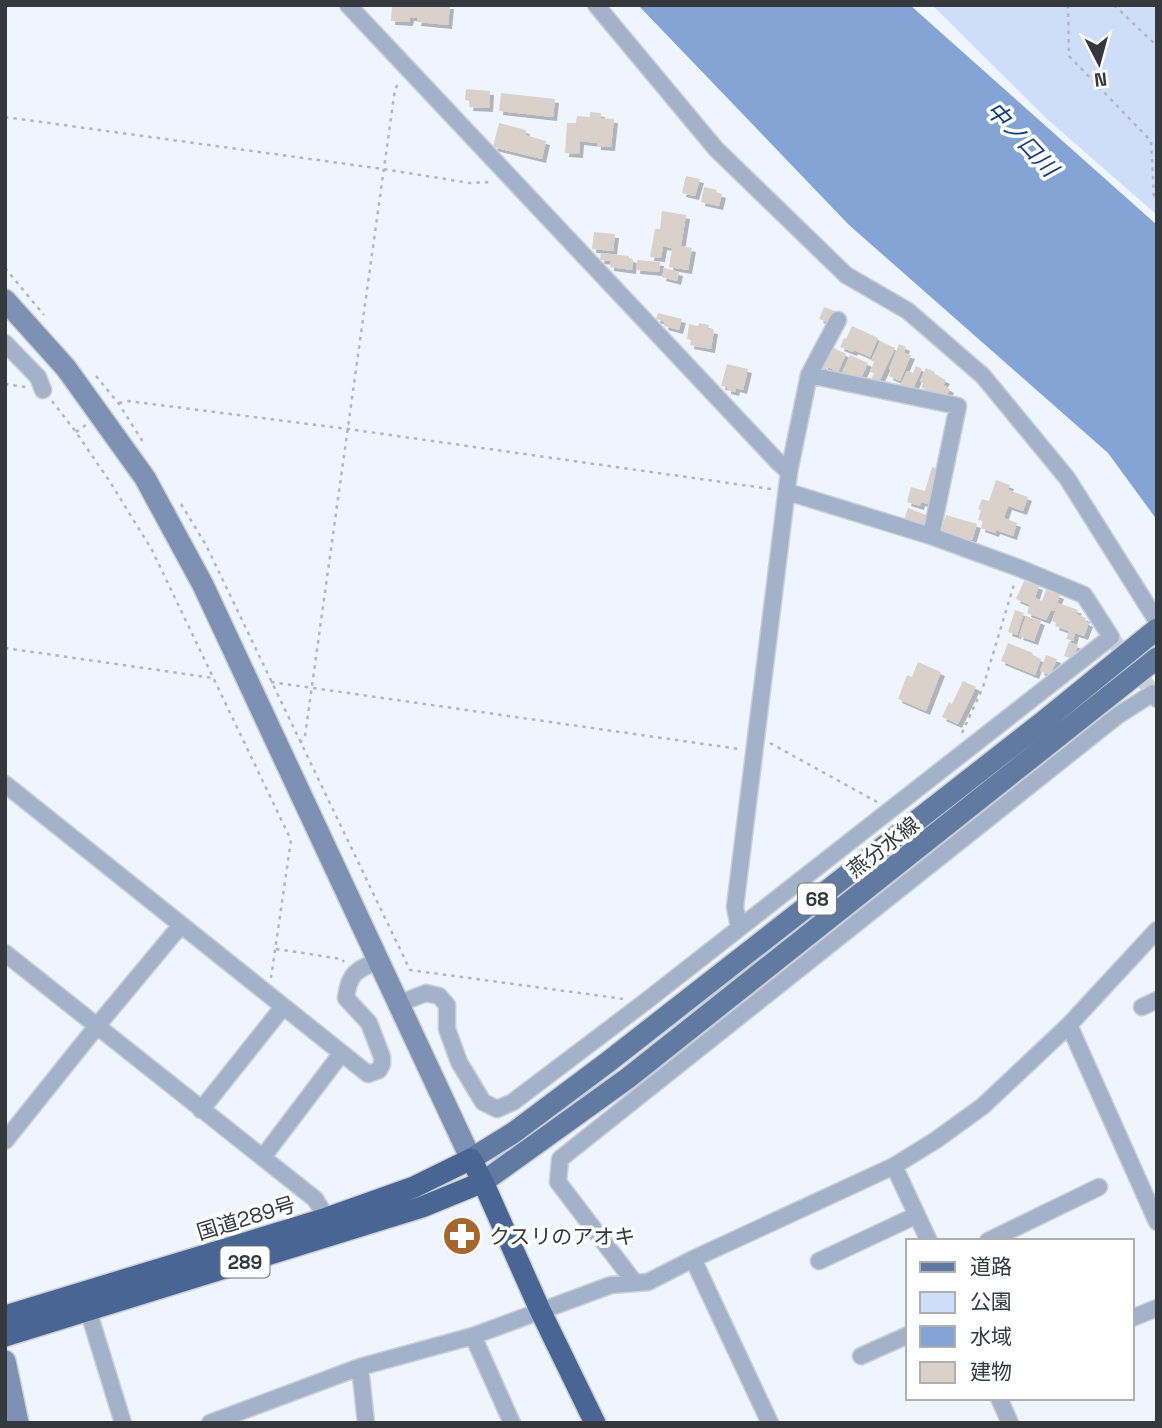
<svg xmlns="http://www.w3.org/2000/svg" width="1162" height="1428" font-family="'Space Grotesk','Noto Sans JP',sans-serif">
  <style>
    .green { fill: #cedef8 }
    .water { fill: #84a4d6 }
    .building { fill: #dad1ca; filter: url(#shadow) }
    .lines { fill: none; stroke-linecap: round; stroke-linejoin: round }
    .street-tunnel { stroke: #cacfd8; stroke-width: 16; stroke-dasharray: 16 8; stroke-linecap: butt }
    .street-casing { stroke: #cacfd8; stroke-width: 19 }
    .secondary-casing { stroke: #cacfd8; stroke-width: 24 }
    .primary-casing { stroke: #cacfd8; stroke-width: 24 }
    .highway-casing { stroke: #cacfd8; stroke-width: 24 }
    .path { stroke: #b2b7bf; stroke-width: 2.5; stroke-dasharray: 3.5 5; stroke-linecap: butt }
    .street { stroke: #a4b2c9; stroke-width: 16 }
    .secondary { stroke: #7c91b3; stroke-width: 21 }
    .primary { stroke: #607aa2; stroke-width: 21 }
    .highway { stroke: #486593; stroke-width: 21 }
    .labels { text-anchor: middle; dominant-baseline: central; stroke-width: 7; stroke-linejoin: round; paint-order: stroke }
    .shield { fill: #fff; stroke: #727476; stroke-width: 2 }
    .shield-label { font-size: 19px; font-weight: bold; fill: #35383c }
    .street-label { font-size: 21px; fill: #35383c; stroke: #fff }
    .poi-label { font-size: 21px; fill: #35383c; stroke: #fff; text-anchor: start }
    .water-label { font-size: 23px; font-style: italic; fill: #163c78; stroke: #fff }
  </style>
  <defs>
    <filter id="shadow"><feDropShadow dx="4" dy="4" stdDeviation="0" flood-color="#0004"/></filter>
  </defs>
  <rect width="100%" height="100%" fill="#eff5ff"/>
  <path class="green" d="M 932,5 L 1157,5 L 1157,215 L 1047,119 Z"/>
  <path class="water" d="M 638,5 L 910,5 L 1157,225 L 1157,520 L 1108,453 L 849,225 Z"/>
  <path class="building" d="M 392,5 L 450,5 L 448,25 L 417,22 L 418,18 L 410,17 L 409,22 L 391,21 Z
    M 466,89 L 490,91 L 489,108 L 469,107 L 470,101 L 465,100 Z
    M 501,93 L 555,99 L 553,117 L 499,111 Z
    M 590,112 L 601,113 L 601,118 L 614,119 L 611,147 L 597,146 L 597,143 L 580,141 L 579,154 L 565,153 L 567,123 L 576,123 L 577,116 L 590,117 Z
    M 499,123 L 526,130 L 525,135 L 546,141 L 542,159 L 493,147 Z
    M 686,176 L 700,179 L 695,196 L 682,193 Z
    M 704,187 L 717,190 L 716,192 L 722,194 L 719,206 L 701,202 Z
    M 662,211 L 686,215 L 681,246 L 692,248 L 688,270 L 669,267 L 672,248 L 663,246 L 661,258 L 650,257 L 655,229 L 660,229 Z
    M 594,232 L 615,234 L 613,251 L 592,249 Z
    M 601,253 L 629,256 L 629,258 L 633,259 L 632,270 L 610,267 L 610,261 L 600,260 Z
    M 637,260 L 660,262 L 659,272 L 636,270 Z
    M 664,268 L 679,272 L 677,281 L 662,277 Z
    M 824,307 L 835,311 L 830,323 L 819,319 Z
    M 658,313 L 682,319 L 679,330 L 664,326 L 665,322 L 656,319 Z
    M 699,323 L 709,325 L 708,329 L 714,330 L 711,349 L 690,345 L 691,340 L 687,339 L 689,324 L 698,326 Z
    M 852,326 L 878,338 L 870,357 L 854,350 L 853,352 L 840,347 L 844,338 L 846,339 Z
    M 880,341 L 895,348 L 878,384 L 871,380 L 874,373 L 870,372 L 874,362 L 871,361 Z
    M 899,344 L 906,347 L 904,353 L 911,355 L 900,381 L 889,376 L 891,370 L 889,369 Z
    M 832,347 L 846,354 L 838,372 L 828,367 L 826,371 L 822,369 Z
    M 850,355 L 868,363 L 862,376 L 860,375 L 857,380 L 841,375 Z
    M 727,364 L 748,369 L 743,390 L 736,388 L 735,392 L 727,390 L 727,387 L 721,386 Z
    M 916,366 L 922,369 L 912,391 L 900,386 L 907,371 L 913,373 Z
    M 926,368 L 935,372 L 934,374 L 946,380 L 943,385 L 950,389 L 945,399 L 923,392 L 925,389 L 921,387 L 923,383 L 920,381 Z
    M 932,467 L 942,470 L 932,505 L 921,502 L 920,506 L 907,502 L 911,487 L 925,491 Z
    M 996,480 L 1010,485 L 1008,490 L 1028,497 L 1023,511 L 1008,506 L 1004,518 L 1017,523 L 1013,536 L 996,530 L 995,533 L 981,528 L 983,521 L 978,520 L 981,510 L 978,509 L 982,499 L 989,501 Z
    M 908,508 L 929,516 L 925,528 L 904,520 Z
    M 946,515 L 977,524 L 972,540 L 941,531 Z
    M 1024,581 L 1039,586 L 1035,598 L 1042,601 L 1046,590 L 1060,595 L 1054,611 L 1051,610 L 1046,620 L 1027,613 L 1030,605 L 1016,599 Z
    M 1058,603 L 1078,610 L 1076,614 L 1086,618 L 1085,621 L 1089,623 L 1084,636 L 1075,633 L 1073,641 L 1066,639 L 1069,631 L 1055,626 L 1056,623 L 1052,621 Z
    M 1015,610 L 1024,613 L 1017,635 L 1008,632 Z
    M 1026,616 L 1041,621 L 1034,641 L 1019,636 Z
    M 1069,642 L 1078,645 L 1073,659 L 1064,656 Z
    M 1008,643 L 1033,653 L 1032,655 L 1041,659 L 1035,675 L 1001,661 Z
    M 1046,655 L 1057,659 L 1050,675 L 1040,671 Z
    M 918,662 L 941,672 L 926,711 L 898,699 L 907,675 L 912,677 Z
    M 963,681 L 976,687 L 958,724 L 942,717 L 949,702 L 952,704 Z"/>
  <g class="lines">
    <path class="street-tunnel" d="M 1111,637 L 1153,693"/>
    <defs>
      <path id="street" d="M 348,5 L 778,462 L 789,472
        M 596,5 L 716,149 L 846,275 L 908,311 L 983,376 L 1067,478 L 1157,621
        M 5,343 L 38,377 L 43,390
        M 809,375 L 958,406 L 931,536
        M 5,784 L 368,1074 L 379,1070 L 382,1064 L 382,1057 L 369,1023 L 346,998 C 349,973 356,970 378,961
        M 739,927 L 735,907 L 789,472 L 809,375 L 838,320
        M 5,953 L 315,1199 L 327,1218
        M 398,1004 L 426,993 L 439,996 L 447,1005 L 447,1029 L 459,1062 L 483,1102 L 497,1109 L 513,1102 L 645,1002 L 1111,637 L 1084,595 L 1019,568 L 931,536 L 788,492
        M 1142,1007 L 1157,1000
        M 1069,1025 L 1157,1222
        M 201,1110 L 283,1007
        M 5,1141 L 97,1026 L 181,925
        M 263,1157 L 341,1054
        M 894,1166 L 929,1241
        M 988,1241 L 1099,1187
        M 693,1259 L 770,1423
        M 819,1261 L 917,1215
        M 635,1283 L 558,1182 L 560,1159 L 1117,716 L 1153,693 L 1157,699
        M 88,1310 L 123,1423
        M 1132,1318 L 1157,1308
        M 473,1336 L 512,1423
        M 861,1356 L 908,1335
        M 360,1367 L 366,1423
        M 999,1398 L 1010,1423
        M 210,1423 L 360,1367 L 473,1336 L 611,1285 L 648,1282 L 693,1259 L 894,1166 L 936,1140 L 983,1106 L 1069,1025 L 1157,930"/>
      <path id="secondary" d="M 5,300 L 66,368 L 145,478 L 203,585 L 471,1159
        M 5,1361 L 18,1423"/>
      <path id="primary" d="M 471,1159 L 513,1133 L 608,1062 L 1044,721 L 1157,629
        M 483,1182 L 628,1078 L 1157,658"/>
      <path id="highway" d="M 5,1316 L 327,1218 L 414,1187 L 471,1159 L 483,1182 L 540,1310 L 595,1423
        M 5,1336 L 422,1207 L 483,1182"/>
    </defs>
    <use href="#street" class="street-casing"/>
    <use href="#secondary" class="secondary-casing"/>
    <use href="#primary" class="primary-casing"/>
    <use href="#highway" class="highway-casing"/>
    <path class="path" d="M 1068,5 L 1069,56 L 1151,141 L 1154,196 L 1157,199
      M 1114,5 L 1157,46
      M 5,117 L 383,169 L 470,183 L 493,182
      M 5,268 L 44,315
      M 96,376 L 119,404 L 143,442
      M 5,384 L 26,387
      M 52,401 L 76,432 L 110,482 L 152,550 L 291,840 L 271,978
      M 119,403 L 128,401 L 348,429 L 771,489
      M 76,432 L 87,424
      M 181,504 L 206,545 L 410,970 L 624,999
      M 5,648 L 213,678
      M 271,682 L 739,749
      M 962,733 L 983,687 L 1015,581
      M 300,743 L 305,736 L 395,89 L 400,81
      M 770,743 L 877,802
      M 276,949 L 342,959 L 344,962"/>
    <use href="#street" class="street"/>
    <use href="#secondary" class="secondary"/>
    <use href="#primary" class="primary"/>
    <use href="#highway" class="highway"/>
  </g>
  <defs>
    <symbol id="pharmacy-disc" viewBox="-11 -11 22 22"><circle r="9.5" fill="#a6672e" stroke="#fff"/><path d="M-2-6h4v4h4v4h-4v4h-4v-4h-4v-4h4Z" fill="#fff"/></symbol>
  </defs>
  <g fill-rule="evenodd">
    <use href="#pharmacy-disc" x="440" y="1214" width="44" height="44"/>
  </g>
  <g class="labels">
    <g class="shield">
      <rect x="798" y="883.5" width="38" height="31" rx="5"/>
      <rect x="220.5" y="1246.5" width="49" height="31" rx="5"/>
    </g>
    <g class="shield-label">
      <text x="817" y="899">68</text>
      <text x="245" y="1262">289</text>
    </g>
    <g class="street-label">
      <text transform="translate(883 847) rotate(-38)">燕分水線</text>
      <text transform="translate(246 1218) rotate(-17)">国道289号</text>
    </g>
    <g class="poi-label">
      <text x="489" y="1236">クスリのアオキ</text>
    </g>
    <g class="water-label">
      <text transform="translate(1022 139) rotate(47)">中ノ口川</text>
    </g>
  </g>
  <rect width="1162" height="1428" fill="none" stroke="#35383c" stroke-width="14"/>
  <rect x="906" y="1239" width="228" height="161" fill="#ffffff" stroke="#aeafb1" stroke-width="2"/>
  <rect x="920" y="1262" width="35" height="10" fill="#607aa2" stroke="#aeafb1" stroke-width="2"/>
  <text x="970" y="1274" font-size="21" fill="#35383c">道路</text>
  <rect x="920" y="1292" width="35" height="21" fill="#cedef8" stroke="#aeafb1" stroke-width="2"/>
  <text x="970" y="1309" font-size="21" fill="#35383c">公園</text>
  <rect x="920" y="1326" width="35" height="21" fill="#84a4d6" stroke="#aeafb1" stroke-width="2"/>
  <text x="970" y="1344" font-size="21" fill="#35383c">水域</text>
  <rect x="920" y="1362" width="35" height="21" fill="#dad1ca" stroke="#aeafb1" stroke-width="2"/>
  <text x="970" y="1379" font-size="21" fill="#35383c">建物</text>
  <g transform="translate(1099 63) rotate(174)" stroke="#ffffff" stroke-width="5" paint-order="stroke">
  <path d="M0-5L12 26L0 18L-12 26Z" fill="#35383c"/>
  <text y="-10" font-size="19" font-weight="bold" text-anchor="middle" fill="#35383c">N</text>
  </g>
</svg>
